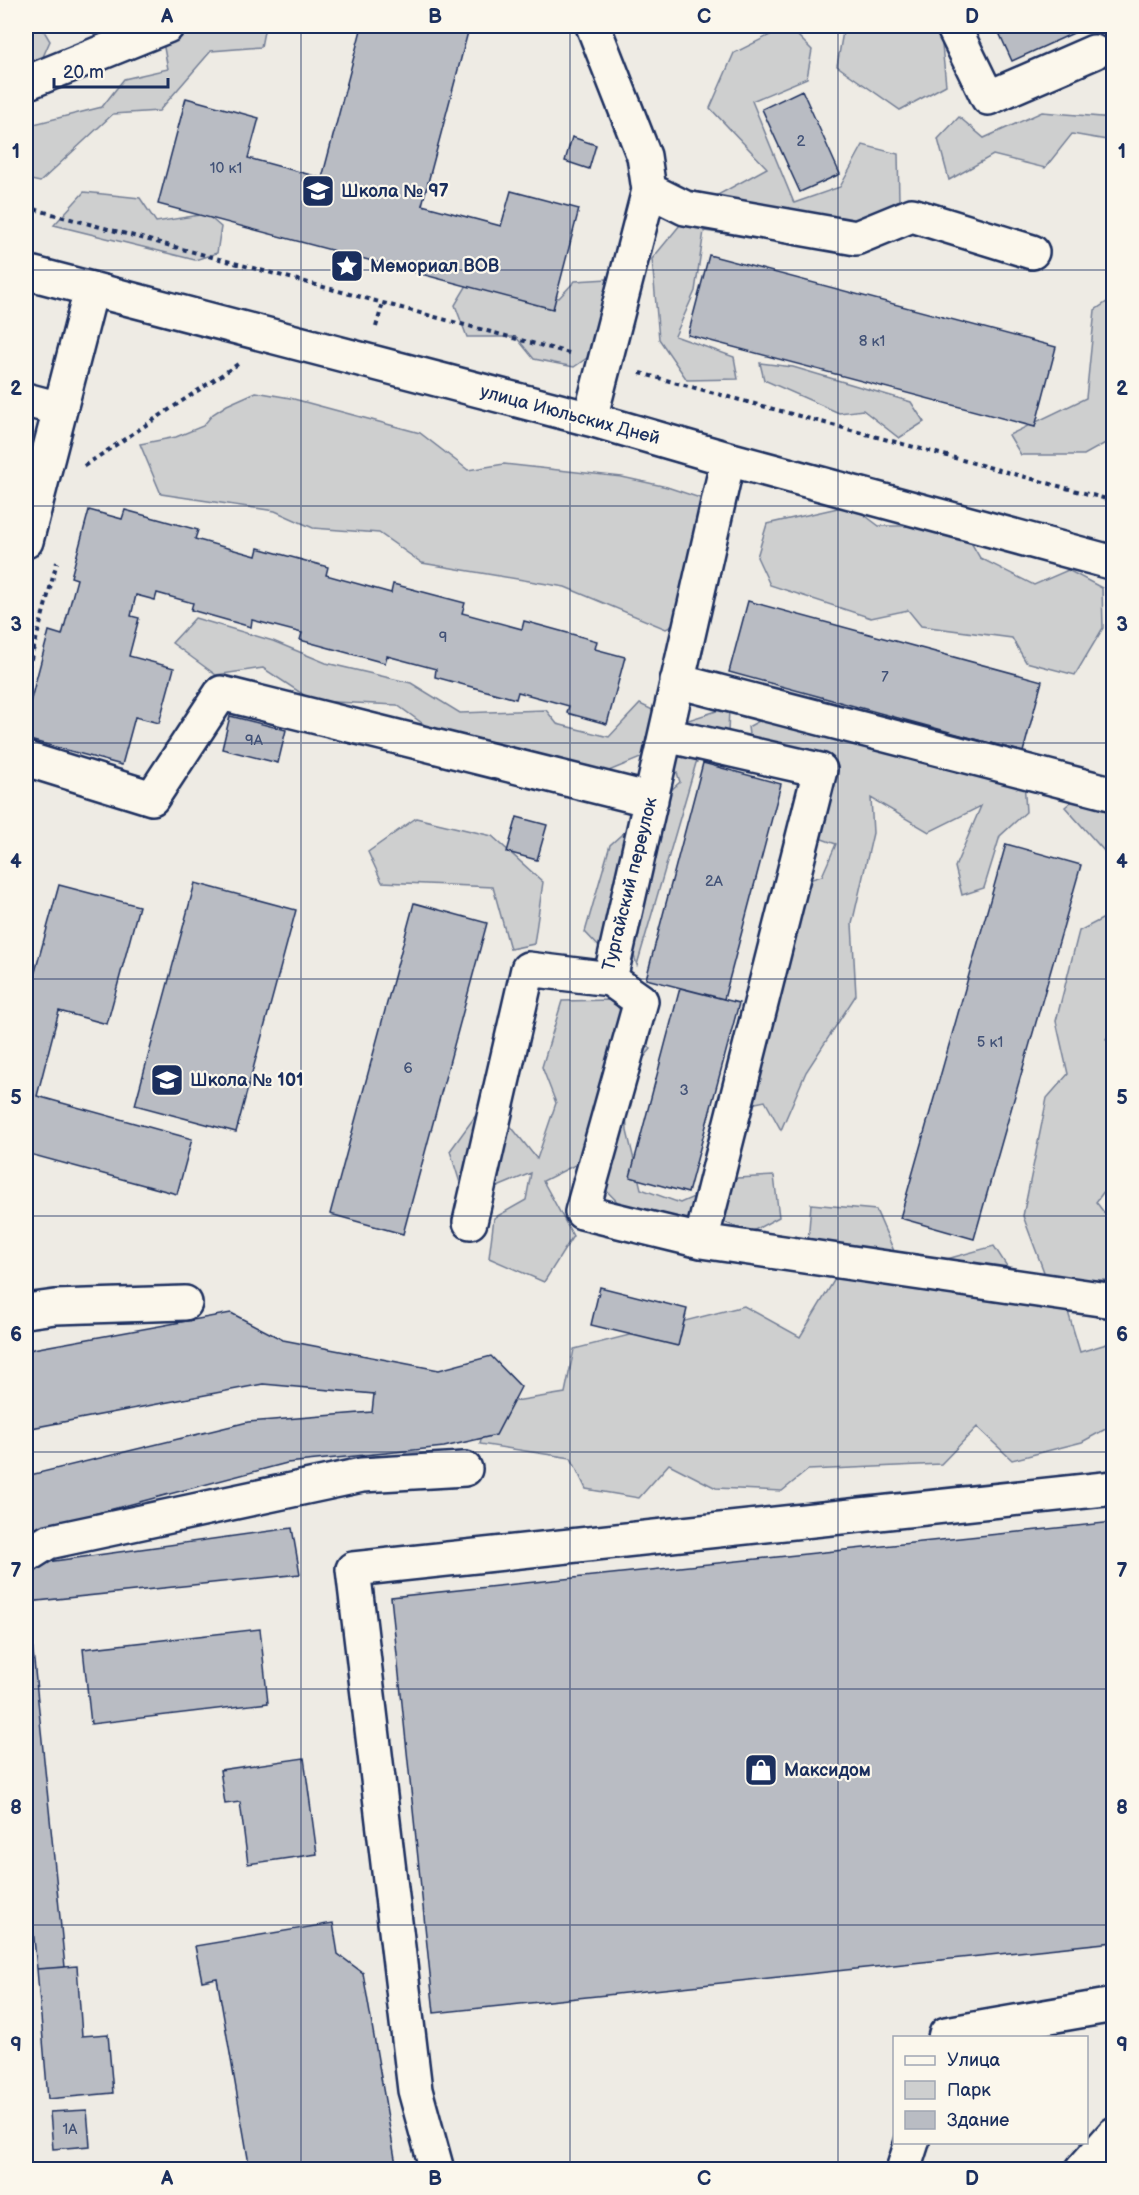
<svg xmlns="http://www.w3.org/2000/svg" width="1139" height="2195" font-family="'Balsamiq Sans',sans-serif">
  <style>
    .green { fill: #cecfcf; stroke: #747f96; stroke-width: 1.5 }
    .building { fill: #b9bcc3; stroke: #1b2f5e; stroke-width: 1.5 }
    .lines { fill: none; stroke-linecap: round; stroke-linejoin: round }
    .minor-casing { stroke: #1b2f5e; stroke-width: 38 }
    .path { stroke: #1b2f5e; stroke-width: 4; stroke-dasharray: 4.5 4.5; stroke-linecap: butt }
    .minor { stroke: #fbf7ec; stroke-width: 33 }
    .grid { fill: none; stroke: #1b2f5e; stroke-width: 1.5; stroke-opacity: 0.55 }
    .labels { text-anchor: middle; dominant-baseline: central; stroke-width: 4.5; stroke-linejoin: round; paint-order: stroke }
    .number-label { font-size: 15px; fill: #425277 }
    .poi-label { font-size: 18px; font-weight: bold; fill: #1b2f5e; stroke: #fbf7ec; text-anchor: start }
    .street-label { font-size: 18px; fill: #1b2f5e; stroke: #fbf7ec }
    .neatline { fill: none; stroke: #1b2f5e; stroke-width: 2 }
    .grid-label { font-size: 20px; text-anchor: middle; font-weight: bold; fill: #1b2f5e }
  </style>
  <rect width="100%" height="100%" fill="#eeebe4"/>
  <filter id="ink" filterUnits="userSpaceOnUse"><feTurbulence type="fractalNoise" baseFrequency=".0167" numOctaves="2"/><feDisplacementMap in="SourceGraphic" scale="12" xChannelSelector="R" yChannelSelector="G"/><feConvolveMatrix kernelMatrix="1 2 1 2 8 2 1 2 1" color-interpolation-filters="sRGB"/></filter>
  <g filter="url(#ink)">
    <path class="green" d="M 26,26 L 41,26 L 50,41 L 38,68 L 26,73 Z
      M 173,26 L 265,26 L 261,47 L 211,51 L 159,111 L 113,114 L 40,182 L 26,179 L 26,126 L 102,107 L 124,79 L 168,69 L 162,37 Z
      M 788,26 L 812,50 L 807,78 L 752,101 L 794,203 L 840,187 L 863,145 L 898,154 L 899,200 L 857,224 L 788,242 L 704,231 L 695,291 L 675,336 L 734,357 L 738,379 L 687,380 L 659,339 L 652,259 L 694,208 L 767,168 L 710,108 L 734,53 Z
      M 844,26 L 940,26 L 946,85 L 900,110 L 837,66 Z
      M 1042,112 L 1113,118 L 1113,141 L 1072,134 L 1045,168 L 993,155 L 949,180 L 938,139 L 959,117 L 984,138 Z
      M 84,192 L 140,198 L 156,222 L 206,214 L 221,227 L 217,253 L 195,260 L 54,225 Z
      M 608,279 L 632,296 L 614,339 L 574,367 L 534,359 L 516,337 L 467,337 L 455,305 L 467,285 L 559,298 L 575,281 Z
      M 1113,298 L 1114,433 L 1111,440 L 1084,455 L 1021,455 L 1009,435 L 1086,398 L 1095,310 Z
      M 760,363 L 793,367 L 911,402 L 924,422 L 899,438 L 863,410 L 839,413 L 764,380 Z
      M 256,392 L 290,398 L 420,433 L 468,470 L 504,464 L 622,477 L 667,487 L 703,499 L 702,534 L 714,606 L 666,629 L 565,587 L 422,563 L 379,533 L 313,528 L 275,511 L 161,494 L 140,444 L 176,437 L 203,426 L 213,414 L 227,405 Z
      M 851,505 L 879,526 L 930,526 L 969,539 L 980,558 L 1034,585 L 1068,570 L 1102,588 L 1103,628 L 1075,675 L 1026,662 L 1012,638 L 921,626 L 908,610 L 871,618 L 770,585 L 757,557 L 767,524 Z
      M 195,618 L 273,641 L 326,663 L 411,683 L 460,713 L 546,710 L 557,724 L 609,737 L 640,704 L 661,714 L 643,757 L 604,773 L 447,741 L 397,705 L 313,701 L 263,668 L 216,675 L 172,643 Z
      M 792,703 L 1023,763 L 1026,812 L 1000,836 L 984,888 L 962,895 L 955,867 L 981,806 L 929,832 L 871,798 L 873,833 L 852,924 L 856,995 L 806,1072 L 781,1130 L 765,1101 L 727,1109 L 762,1029 L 748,982 L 780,889 L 822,876 L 836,844 L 794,829 L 793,801 L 806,783 L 753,764 L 748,727 Z
      M 729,707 L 728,734 L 696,763 L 637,965 L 630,944 L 602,950 L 585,932 L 610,845 L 680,782 L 670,751 L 685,721 Z
      M 1100,777 L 1113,780 L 1113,861 L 1065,807 Z
      M 416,818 L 492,836 L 543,882 L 534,944 L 510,949 L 493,887 L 382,882 L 368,852 Z
      M 1113,892 L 1114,1028 L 1106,1039 L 1113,1046 L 1113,1179 L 1096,1202 L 1113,1224 L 1113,1280 L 1047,1280 L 1023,1216 L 1047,1098 L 1068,1074 L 1056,1021 L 1079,931 L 1108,916 Z
      M 612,1000 L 651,1049 L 625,1080 L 627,1131 L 641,1189 L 680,1203 L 737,1178 L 774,1176 L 779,1217 L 749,1233 L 722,1221 L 654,1239 L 579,1163 L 543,1181 L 573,1236 L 544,1282 L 489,1258 L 494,1218 L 526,1200 L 531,1173 L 488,1191 L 461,1186 L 450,1151 L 476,1115 L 509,1124 L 537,1159 L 556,1103 L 542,1067 L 562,1001 Z
      M 811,1204 L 876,1210 L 894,1251 L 943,1260 L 994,1246 L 1030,1302 L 1066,1305 L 1080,1352 L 1113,1342 L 1113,1425 L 1082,1442 L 1012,1460 L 977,1427 L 941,1464 L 808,1470 L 782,1491 L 716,1488 L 669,1464 L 639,1498 L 586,1489 L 571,1458 L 480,1444 L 490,1405 L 565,1393 L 574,1349 L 744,1306 L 800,1337 L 850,1254 L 808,1242 Z"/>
    <path class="building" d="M 362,26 L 442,26 L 468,32 L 422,205 L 501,226 L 511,191 L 579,209 L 553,309 L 158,204 L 186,98 L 259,118 L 248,158 L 322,178 Z
      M 996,26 L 1089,26 L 1012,61 Z
      M 802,90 L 840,174 L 800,192 L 762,109 Z
      M 572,137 L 596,145 L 589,169 L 565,161 Z
      M 709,255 L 1056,347 L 1035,427 L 688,335 Z
      M 89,510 L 122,519 L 125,510 L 198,530 L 195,539 L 256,556 L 258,548 L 328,567 L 326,575 L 391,593 L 393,584 L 465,603 L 462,613 L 522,629 L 524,621 L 597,641 L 595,649 L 625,657 L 607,724 L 567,713 L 569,706 L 518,692 L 516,699 L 435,677 L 436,669 L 387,656 L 385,663 L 300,640 L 302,633 L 252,620 L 251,627 L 191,610 L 193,603 L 157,593 L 155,600 L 136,595 L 131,616 L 139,618 L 129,656 L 174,668 L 159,723 L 135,717 L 122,765 L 26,739 L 26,718 L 49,631 L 62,635 L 77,579 L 71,577 Z
      M 748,601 L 1042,681 L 1023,752 L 729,672 Z
      M 230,716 L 286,730 L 278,763 L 222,749 Z
      M 703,763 L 781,784 L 724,999 L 646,979 Z
      M 517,817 L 547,825 L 537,860 L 507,852 Z
      M 1006,844 L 1081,865 L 974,1239 L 900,1218 Z
      M 195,883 L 296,910 L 236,1132 L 135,1105 Z
      M 59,885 L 139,906 L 107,1024 L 59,1011 L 37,1096 L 192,1139 L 177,1194 L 26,1153 L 26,970 L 35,972 Z
      M 414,903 L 487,923 L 403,1234 L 330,1214 Z
      M 680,988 L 739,1003 L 688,1193 L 630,1177 Z
      M 600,1287 L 687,1309 L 678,1346 L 591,1325 Z
      M 231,1313 L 283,1340 L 439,1370 L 491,1356 L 521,1387 L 496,1435 L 444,1447 L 287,1463 L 26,1532 L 26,1476 L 248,1422 L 372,1412 L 374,1394 L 263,1384 L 26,1429 L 26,1352 L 33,1349 Z
      M 1114,1522 L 1114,1942 L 434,2013 L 391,1597 Z
      M 292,1528 L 300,1574 L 28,1602 L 65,1967 L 37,1969 L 26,1858 L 26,1576 L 40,1563 Z
      M 260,1629 L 268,1703 L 91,1724 L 83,1649 Z
      M 304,1758 L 317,1854 L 248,1864 L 240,1802 L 225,1804 L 220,1770 Z
      M 333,1923 L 338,1954 L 363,1973 L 397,2170 L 250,2170 L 217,1978 L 202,1981 L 195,1946 Z
      M 77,1966 L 82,2036 L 108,2034 L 113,2093 L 48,2099 L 37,1969 Z
      M 87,2110 L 90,2146 L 53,2149 L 50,2112 Z"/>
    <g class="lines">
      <defs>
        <path id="minor" d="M 953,26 L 988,98 L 1094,52
          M 26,83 L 167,26
          M 649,190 L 685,208 L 856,238 L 912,215 L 1032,252
          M 26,272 L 590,419 L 728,459 L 1114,563
          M 26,400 L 60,409
          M 590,419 L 649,190 L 644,156 L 593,26
          M 26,541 L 91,290
          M 677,681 L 1114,794
          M 666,735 L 820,770 L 701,1241
          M 26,759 L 152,798 L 221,693 L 651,800
          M 610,979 L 641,1001 L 582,1212 L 701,1241 L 1114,1301
          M 470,1222 L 528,969 L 610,979 L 728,459
          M 26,1311 L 55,1307 L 185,1303
          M 26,1556 L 48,1542 L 362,1475 L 465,1469
          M 945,2038 L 946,2034 L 1114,2005
          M 437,2170 L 415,2090 L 353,1569 L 1114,1488
          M 903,2170 L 912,2142
          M 1082,2170 L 1114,2134"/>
      </defs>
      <use href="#minor" class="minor-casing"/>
      <path class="path" d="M 26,207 L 569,353
        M 376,327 L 383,303
        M 640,373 L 1114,501
        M 84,466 L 238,364
        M 26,677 L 57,562"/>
      <use href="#minor" class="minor"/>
    </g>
  </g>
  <path class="grid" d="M 301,26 L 301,2170M 570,26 L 570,2170M 838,26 L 838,2170M 26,270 L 1114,270M 26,506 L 1114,506M 26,743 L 1114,743M 26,979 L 1114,979M 26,1216 L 1114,1216M 26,1452 L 1114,1452M 26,1689 L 1114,1689M 26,1925 L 1114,1925"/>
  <defs>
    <symbol id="school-square" viewBox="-11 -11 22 22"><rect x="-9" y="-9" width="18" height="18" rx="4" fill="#1b2f5e" stroke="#fbf7ec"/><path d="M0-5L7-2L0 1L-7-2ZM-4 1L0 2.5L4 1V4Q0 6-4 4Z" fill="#fff"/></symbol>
    <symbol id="sight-square" viewBox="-11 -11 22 22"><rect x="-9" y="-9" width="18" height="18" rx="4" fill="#1b2f5e" stroke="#fbf7ec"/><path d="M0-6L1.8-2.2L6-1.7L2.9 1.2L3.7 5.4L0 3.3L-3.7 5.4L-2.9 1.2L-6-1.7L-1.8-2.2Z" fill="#fff"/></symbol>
    <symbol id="shop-square" viewBox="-11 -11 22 22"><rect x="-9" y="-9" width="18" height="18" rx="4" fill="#1b2f5e" stroke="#fbf7ec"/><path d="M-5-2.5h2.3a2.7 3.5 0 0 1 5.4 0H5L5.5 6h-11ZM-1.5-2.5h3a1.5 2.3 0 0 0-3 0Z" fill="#fff"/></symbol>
  </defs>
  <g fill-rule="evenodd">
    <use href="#school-square" x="299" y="172" width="38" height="38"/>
    <use href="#sight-square" x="328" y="247" width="38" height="38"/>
    <use href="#school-square" x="148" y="1061" width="38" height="38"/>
    <use href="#shop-square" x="742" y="1751" width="38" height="38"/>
  </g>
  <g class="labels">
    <g class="number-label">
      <text x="801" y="141">2</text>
      <text x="226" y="168">10 к1</text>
      <text x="872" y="341">8 к1</text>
      <text x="443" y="637">9</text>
      <text x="885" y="677">7</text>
      <text x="254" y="740">9А</text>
      <text x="714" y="881">2А</text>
      <text x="990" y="1042">5 к1</text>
      <text x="408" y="1068">6</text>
      <text x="684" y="1090">3</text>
      <text x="70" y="2129">1А</text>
    </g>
    <g class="poi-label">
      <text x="341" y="191">Школа № 97</text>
      <text x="370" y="266">Мемориал ВОВ</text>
      <text x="190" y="1080">Школа № 101</text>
      <text x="784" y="1770">Максидом</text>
    </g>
    <g class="street-label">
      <text transform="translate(570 415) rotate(15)">улица Июльских Дней</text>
      <text transform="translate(630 884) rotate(-76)">Тургайский переулок</text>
    </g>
  </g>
  <rect width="1139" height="2195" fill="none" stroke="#fbf7ec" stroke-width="66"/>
  <rect x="893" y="2036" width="195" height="108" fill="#fbf7ec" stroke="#a1a7b3" stroke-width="1.5"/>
  <rect x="905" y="2056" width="30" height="9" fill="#fbf7ec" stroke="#a1a7b3" stroke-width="1.5"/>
  <text x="947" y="2066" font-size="18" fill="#1b2f5e">Улица</text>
  <rect x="905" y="2081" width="30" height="18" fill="#cecfcf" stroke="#a1a7b3" stroke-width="1.5"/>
  <text x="947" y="2096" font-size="18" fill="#1b2f5e">Парк</text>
  <rect x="905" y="2111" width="30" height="18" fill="#b9bcc3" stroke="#a1a7b3" stroke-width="1.5"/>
  <text x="947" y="2126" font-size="18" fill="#1b2f5e">Здание</text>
  <path d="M54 78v9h114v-9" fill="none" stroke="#1b2f5e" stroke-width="3"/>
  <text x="63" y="78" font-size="18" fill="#1b2f5e" stroke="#fbf7ec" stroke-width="4.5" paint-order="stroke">20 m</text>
  <rect x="33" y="33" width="1073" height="2129" class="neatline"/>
  <g class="grid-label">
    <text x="167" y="23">A</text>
    <text x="435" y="23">B</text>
    <text x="704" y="23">C</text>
    <text x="972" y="23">D</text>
    <text x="16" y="158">1</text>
    <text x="1122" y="158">1</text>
    <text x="16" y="395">2</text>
    <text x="1122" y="395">2</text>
    <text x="16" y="631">3</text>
    <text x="1122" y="631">3</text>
    <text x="16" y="868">4</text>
    <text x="1122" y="868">4</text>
    <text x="16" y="1104">5</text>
    <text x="1122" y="1104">5</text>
    <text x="16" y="1341">6</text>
    <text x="1122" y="1341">6</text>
    <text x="16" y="1577">7</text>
    <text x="1122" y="1577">7</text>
    <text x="16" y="1814">8</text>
    <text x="1122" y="1814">8</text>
    <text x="16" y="2051">9</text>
    <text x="1122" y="2051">9</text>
    <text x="167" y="2185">A</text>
    <text x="435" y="2185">B</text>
    <text x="704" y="2185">C</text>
    <text x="972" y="2185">D</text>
  </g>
</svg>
